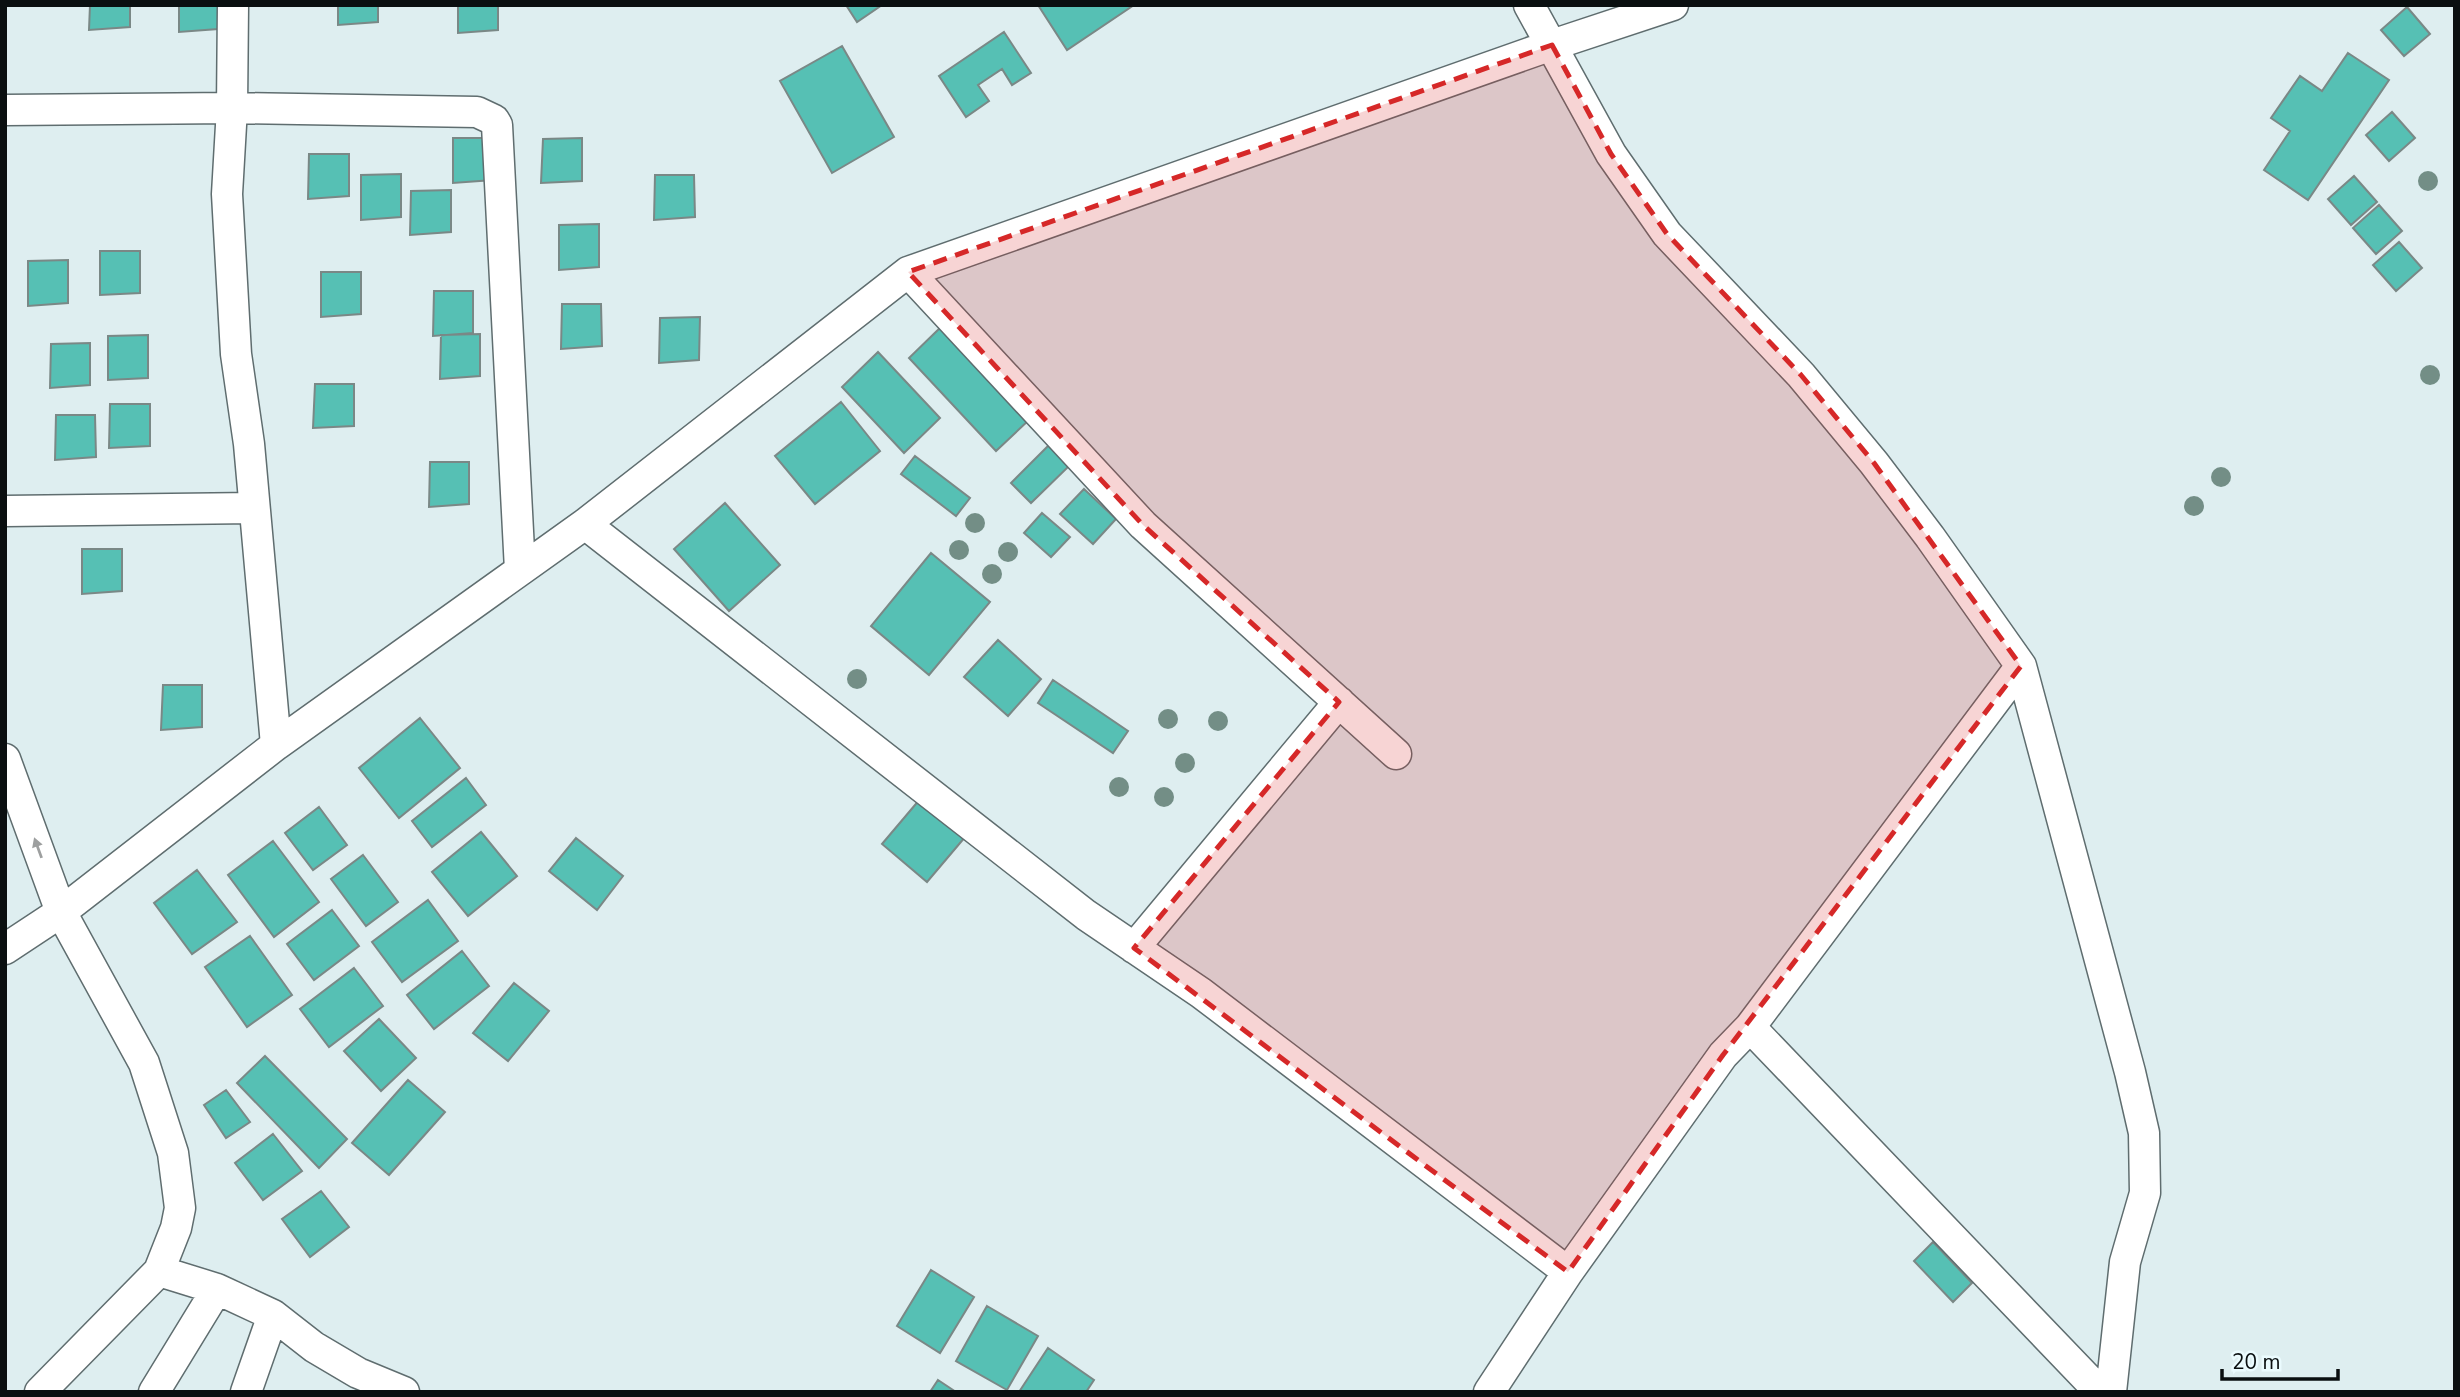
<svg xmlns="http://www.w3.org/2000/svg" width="2460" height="1397" font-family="'Nunito Sans',sans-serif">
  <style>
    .building { fill: #56c0b4; stroke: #7a8886; stroke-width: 2 }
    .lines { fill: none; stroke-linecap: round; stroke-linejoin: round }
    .street-casing { stroke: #5f6d6f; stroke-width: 33 }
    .street { stroke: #fff; stroke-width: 30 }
    .tree { fill: #738e86 }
    .oneway { fill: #9d9f9f }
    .marked { fill: #d62828; fill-opacity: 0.2; stroke: #d62828; stroke-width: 5; stroke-dasharray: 14 9; stroke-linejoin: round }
  </style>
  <rect width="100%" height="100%" fill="#deeef0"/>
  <path class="building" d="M 90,5 L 130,5 L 130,27 L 89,30 Z
    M 179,5 L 219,5 L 218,29 L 179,32 Z
    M 338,5 L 378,5 L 378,22 L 338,25 Z
    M 458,5 L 498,5 L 498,30 L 458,33 Z
    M 846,5 L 882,5 L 857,22 Z
    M 1038,5 L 1134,5 L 1067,50 Z
    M 2407,7 L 2430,34 L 2404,56 L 2381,30 Z
    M 1004,32 L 1031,73 L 1012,85 L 1002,69 L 978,85 L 989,101 L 966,117 L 939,76 Z
    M 842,46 L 894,137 L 832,173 L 780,81 Z
    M 2348,53 L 2389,80 L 2308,200 L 2264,170 L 2290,131 L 2271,118 L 2300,76 L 2322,91 Z
    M 2392,112 L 2415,138 L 2389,161 L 2366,135 Z
    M 453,138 L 493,138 L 493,180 L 453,183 Z
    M 582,138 L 582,181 L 541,183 L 543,139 Z
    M 309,154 L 349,154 L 349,196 L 308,199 Z
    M 401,174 L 401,217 L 361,220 L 361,175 Z
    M 655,175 L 694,175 L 695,217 L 654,220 Z
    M 2354,176 L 2377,202 L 2351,225 L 2328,199 Z
    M 451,190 L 451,232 L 410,235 L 411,191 Z
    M 2379,205 L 2402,231 L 2376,254 L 2353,228 Z
    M 599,224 L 599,267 L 559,270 L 559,225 Z
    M 2399,242 L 2422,268 L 2396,291 L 2373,265 Z
    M 100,251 L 140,251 L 140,293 L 100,295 Z
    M 68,260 L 68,303 L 28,306 L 28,261 Z
    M 321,272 L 361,272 L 361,314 L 321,317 Z
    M 434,291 L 473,291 L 473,333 L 433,336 Z
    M 562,304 L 601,304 L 602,346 L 561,349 Z
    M 700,317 L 699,360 L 659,363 L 660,318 Z
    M 943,325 L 1030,419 L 996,451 L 909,358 Z
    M 480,334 L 480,376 L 440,379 L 441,335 Z
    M 148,335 L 148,378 L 108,380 L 108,336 Z
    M 90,343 L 90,385 L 50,388 L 51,344 Z
    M 878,352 L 940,418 L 904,453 L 842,387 Z
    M 315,384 L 354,384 L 354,426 L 313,428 Z
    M 841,402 L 880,451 L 815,504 L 775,456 Z
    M 110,404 L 150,404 L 150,446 L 109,448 Z
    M 56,415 L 95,415 L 96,457 L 55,460 Z
    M 1049,445 L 1069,466 L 1031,503 L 1011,483 Z
    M 915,456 L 970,498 L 956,516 L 901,474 Z
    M 430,462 L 469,462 L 469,504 L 429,507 Z
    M 1084,489 L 1116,519 L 1093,544 L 1060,514 Z
    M 725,503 L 780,565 L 729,611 L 674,549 Z
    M 1042,513 L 1070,537 L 1051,557 L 1024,533 Z
    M 82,549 L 122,549 L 122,591 L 82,594 Z
    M 931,553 L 990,602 L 929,675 L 871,626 Z
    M 998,640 L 1041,679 L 1008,716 L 964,677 Z
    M 1053,680 L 1128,731 L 1113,753 L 1038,703 Z
    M 163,685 L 202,685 L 202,727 L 161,730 Z
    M 420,718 L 460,768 L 399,818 L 359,768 Z
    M 466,778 L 486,805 L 432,847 L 412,821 Z
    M 926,792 L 971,830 L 927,882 L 882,844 Z
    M 319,807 L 347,845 L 313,870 L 285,833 Z
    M 481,832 L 517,876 L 468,916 L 432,872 Z
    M 576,838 L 623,876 L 597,910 L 549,871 Z
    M 273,841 L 319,902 L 274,937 L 228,875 Z
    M 363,855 L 398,902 L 366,926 L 331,879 Z
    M 197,870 L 237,922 L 192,954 L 154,903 Z
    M 428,900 L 458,941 L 402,982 L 372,942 Z
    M 332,910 L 359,946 L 314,980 L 287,944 Z
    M 250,936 L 292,995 L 247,1027 L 205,967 Z
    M 462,951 L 489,986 L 434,1029 L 407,995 Z
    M 354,968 L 383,1006 L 329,1047 L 300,1009 Z
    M 514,983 L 549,1011 L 508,1061 L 473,1033 Z
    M 379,1019 L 416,1058 L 381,1091 L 344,1051 Z
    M 265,1056 L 347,1139 L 319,1168 L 237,1083 Z
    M 408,1080 L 445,1112 L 389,1175 L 352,1143 Z
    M 226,1090 L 250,1122 L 226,1138 L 204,1105 Z
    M 273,1134 L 302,1171 L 263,1200 L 235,1163 Z
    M 321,1191 L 349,1227 L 310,1257 L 282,1219 Z
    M 1933,1242 L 1972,1283 L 1953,1302 L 1914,1261 Z
    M 931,1270 L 974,1297 L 940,1353 L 897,1326 Z
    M 987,1306 L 1038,1336 L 1007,1390 L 956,1361 Z
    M 1048,1348 L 1094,1380 L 1086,1392 L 1019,1392 Z
    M 938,1380 L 956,1392 L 930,1392 Z"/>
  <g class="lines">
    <defs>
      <path id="street" d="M 233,5 L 232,108 L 227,194 L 236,354 L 249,444 L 276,745
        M 1529,5 L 1611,154 L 1667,234 L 1801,375 L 1874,463 L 1930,537 L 2021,666 L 2130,1072 L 2144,1133 L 2145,1193 L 2125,1262 L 2111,1392
        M 5,110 L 232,108 L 477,112 L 494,120 L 497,125 L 520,570
        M 908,272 L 1143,525 L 1396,754
        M 5,511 L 254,508
        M 585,524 L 1086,915 L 1201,993 L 1568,1272
        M 5,759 L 61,912 L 144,1063 L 173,1153 L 180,1208 L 176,1228 L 159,1271 L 40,1392
        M 1134,948 L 1339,702
        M 5,949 L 61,912 L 276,745 L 585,524 L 908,272 L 1552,45 L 1673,5
        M 1750,1027 L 2100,1392
        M 217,1289 L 273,1315 L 246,1392
        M 273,1315 L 314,1347 L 358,1373 L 404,1392
        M 154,1392 L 217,1289 L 159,1271
        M 1489,1392 L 1568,1272 L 1723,1055 L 1750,1027 L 2021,666"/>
    </defs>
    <use href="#street" class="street-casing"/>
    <use href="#street" class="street"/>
  </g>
  <g class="tree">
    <circle cx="2428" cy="181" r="10"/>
    <circle cx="2430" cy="375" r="10"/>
    <circle cx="2221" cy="477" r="10"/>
    <circle cx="2194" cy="506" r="10"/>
    <circle cx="975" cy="523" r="10"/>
    <circle cx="959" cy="550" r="10"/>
    <circle cx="1008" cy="552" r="10"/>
    <circle cx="992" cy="574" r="10"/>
    <circle cx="857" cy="679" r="10"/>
    <circle cx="1168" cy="719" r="10"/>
    <circle cx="1218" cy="721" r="10"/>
    <circle cx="1185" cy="763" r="10"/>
    <circle cx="1119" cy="787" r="10"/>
    <circle cx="1164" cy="797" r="10"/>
  </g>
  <defs><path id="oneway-solid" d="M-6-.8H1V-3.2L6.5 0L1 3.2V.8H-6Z" transform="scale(1.75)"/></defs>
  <use class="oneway" href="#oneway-solid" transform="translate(38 848) rotate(-110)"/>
  <path class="marked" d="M 1552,45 L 1611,154 L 1667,234 L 1801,375 L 1874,463 L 2021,666 L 1723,1055 L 1568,1272 L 1134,948 L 1339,702 L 1143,525 L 908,272 Z"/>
  <rect width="2460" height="1397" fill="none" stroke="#0a0f10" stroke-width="14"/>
  <path d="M2222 1369v10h116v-10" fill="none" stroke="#0a0f10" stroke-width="3.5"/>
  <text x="2232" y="1369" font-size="21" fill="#0a0f10" stroke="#ebfbfe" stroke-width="5" paint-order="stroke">20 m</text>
</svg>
